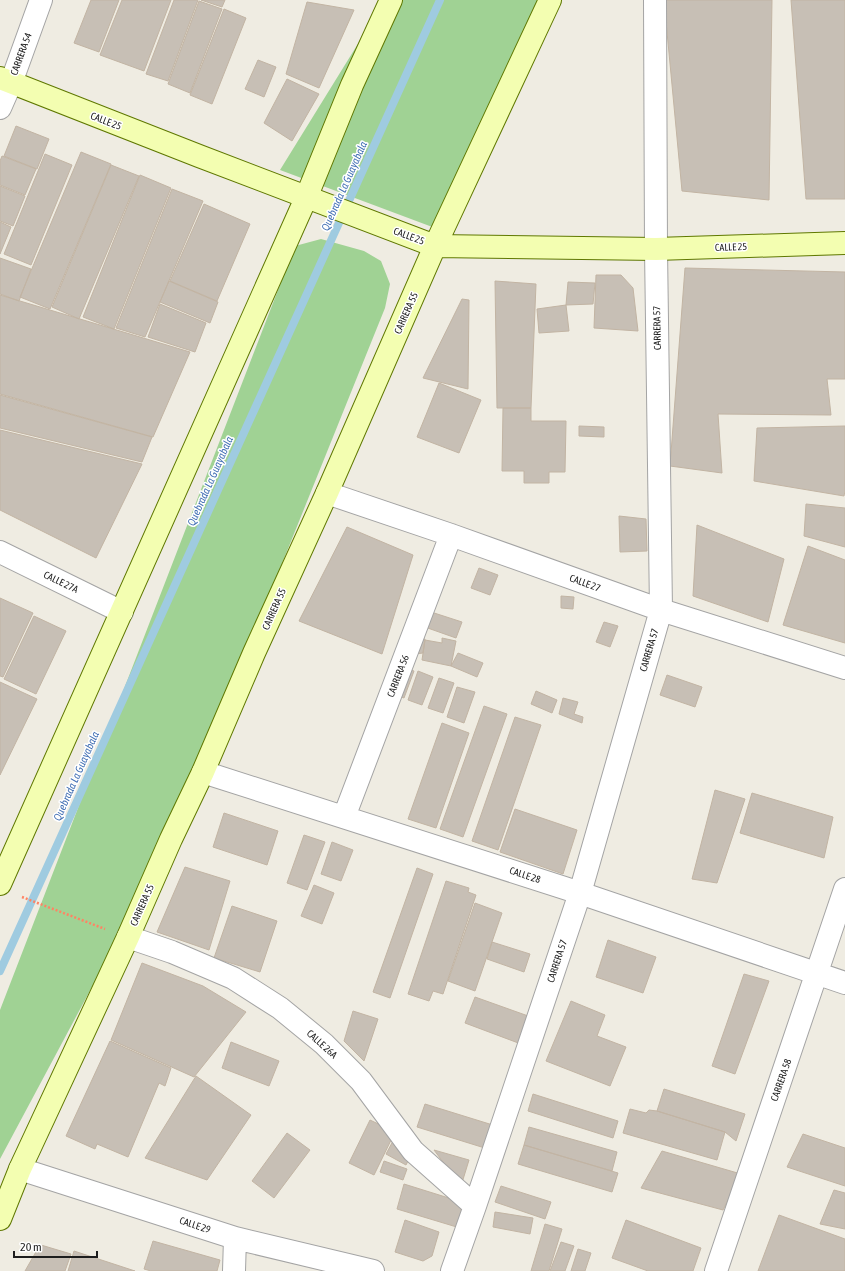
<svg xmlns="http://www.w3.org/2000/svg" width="845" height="1271" font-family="'Asap Condensed',sans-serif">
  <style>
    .forest { fill: #a0d294 }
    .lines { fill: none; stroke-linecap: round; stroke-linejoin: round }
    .stream { stroke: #9fcbe0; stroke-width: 8 }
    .building { fill: #c7bfb5; stroke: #c2b4a3 }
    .street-casing { stroke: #a4a4a4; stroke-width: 24 }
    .secondary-casing { stroke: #5f7800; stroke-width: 24 }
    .path { stroke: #ff8363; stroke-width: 2.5; stroke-dasharray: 2 2; stroke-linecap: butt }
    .street { stroke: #fff; stroke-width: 22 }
    .secondary { stroke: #f3feb1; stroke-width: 22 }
    .labels { text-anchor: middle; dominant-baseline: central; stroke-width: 3; stroke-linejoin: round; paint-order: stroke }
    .street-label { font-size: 10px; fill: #1d1d1d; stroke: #fff }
    .water-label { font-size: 11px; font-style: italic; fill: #4370b4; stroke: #fff }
  </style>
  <rect width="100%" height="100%" fill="#efece2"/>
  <path class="forest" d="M 385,0 L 544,0 L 435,228 L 280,170 Z
    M 321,239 L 364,251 L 381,261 L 390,284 L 385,308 L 171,839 L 0,1159 L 0,1010 L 295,246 Z"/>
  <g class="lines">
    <path class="stream" d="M 0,971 L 440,0"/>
  </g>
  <path class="building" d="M 91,0 L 119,0 L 99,52 L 74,43 Z
    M 122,0 L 171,0 L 144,71 L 100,55 Z
    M 174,0 L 198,0 L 168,81 L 146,74 Z
    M 201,0 L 225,0 L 222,7 Z
    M 664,0 L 772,0 L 769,200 L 682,191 Z
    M 791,0 L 845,0 L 845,199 L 806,199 Z
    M 199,1 L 222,9 L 190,93 L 168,84 Z
    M 307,2 L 354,10 L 319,88 L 286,74 Z
    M 224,9 L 246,18 L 212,104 L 190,95 Z
    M 258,60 L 276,67 L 264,97 L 245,89 Z
    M 287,79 L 319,94 L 292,141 L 264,123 Z
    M 16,126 L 49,139 L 37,169 L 4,156 Z
    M 81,152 L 111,164 L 50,309 L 20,297 Z
    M 45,154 L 72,165 L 31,265 L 4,254 Z
    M 2,156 L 36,169 L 25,195 L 0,185 L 0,161 Z
    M 111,165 L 139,176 L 79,319 L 52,307 Z
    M 140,175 L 171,188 L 114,329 L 83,317 Z
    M 0,186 L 25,196 L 13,226 L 0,221 Z
    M 172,189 L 203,201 L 145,337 L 116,328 Z
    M 204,204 L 250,224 L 217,301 L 170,281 Z
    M 0,222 L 11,227 L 0,254 Z
    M 0,258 L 31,269 L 19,301 L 0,294 Z
    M 685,268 L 845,272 L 845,379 L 827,379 L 831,415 L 718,414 L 722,473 L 670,466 Z
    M 596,275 L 621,275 L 633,288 L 638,331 L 594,328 Z
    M 169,281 L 218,302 L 210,323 L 160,302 Z
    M 495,281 L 536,284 L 531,408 L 497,408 Z
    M 568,282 L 595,283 L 593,304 L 566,305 Z
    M 0,295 L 190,352 L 153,437 L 0,394 Z
    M 462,299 L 469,300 L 468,389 L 423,378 Z
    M 160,304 L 206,323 L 195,352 L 148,337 Z
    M 566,305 L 569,331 L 539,333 L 537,309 Z
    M 439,383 L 481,400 L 459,453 L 417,437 Z
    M 0,395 L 152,437 L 142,462 L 0,428 Z
    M 503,408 L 531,408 L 531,421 L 566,421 L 565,472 L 549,472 L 549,483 L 524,483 L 524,471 L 502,471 Z
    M 579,426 L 604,427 L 604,437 L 579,436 Z
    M 845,426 L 845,491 L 844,496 L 754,481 L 757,428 Z
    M 0,430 L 142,464 L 96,558 L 0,510 Z
    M 806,504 L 845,508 L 845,547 L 804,536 Z
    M 619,516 L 646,519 L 647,551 L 620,552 Z
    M 697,525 L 784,559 L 768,622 L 693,596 Z
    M 347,527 L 413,555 L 382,654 L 299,621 Z
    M 808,546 L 845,560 L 845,643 L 783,625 Z
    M 479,568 L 498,575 L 490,595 L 471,588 Z
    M 561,596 L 574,597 L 573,609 L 561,608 Z
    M 0,598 L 33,613 L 3,677 L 0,676 Z
    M 428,611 L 462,622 L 456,638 L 422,626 Z
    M 34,616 L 66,631 L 36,694 L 4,679 Z
    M 604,622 L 618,626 L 610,647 L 596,642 Z
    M 416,638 L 425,639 L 423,653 L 415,654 Z
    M 442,638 L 456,641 L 451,666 L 422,660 L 425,640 L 442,643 Z
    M 458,653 L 483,663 L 477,677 L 451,666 Z
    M 401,667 L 414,671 L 404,698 L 391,693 Z
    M 418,671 L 433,677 L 422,705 L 408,700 Z
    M 667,675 L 702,687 L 695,707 L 660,695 Z
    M 439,678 L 454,683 L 443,713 L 428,708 Z
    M 0,682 L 37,699 L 0,775 Z
    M 457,687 L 475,692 L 464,723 L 447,717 Z
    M 536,691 L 557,700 L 552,713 L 531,704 Z
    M 563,698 L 578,702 L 574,714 L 583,717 L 582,723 L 559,714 Z
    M 484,706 L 507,714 L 463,837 L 440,829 Z
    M 515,717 L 541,725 L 498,850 L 472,841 Z
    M 442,723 L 469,733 L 436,828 L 408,819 Z
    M 715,790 L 745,799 L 717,883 L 692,879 Z
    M 752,793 L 833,817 L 824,858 L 740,833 Z
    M 515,809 L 577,830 L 563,874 L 500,852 Z
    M 224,813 L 278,831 L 267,865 L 213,847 Z
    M 304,835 L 325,842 L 307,890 L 287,883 Z
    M 332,842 L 353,850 L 341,881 L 321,874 Z
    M 185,867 L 230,881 L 209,950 L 157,932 Z
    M 417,868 L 433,874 L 390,998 L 373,992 Z
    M 446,881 L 469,888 L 468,892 L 476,895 L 443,994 L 433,991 L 429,1001 L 408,994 Z
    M 314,885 L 334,893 L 322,924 L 301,916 Z
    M 475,903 L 502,913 L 475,991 L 448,981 Z
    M 232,906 L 277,921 L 260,972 L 214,958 Z
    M 608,940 L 656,957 L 643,993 L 596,977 Z
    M 492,942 L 530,954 L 524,972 L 487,959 Z
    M 142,963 L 203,986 L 246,1012 L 194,1077 L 111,1040 Z
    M 744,974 L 769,981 L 735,1074 L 712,1066 Z
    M 475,997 L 531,1017 L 521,1044 L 465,1023 Z
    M 571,1001 L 605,1015 L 597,1036 L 626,1047 L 610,1086 L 546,1061 Z
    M 353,1011 L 378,1019 L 364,1061 L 344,1041 Z
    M 110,1041 L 171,1068 L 165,1086 L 159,1083 L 128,1157 L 97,1144 L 95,1149 L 66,1136 Z
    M 231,1042 L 279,1061 L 269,1086 L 222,1068 Z
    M 196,1076 L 251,1115 L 207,1180 L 145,1158 Z
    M 664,1089 L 745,1114 L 736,1141 L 725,1132 L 657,1111 Z
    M 533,1094 L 618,1121 L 613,1138 L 528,1111 Z
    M 425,1104 L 496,1126 L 488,1149 L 417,1127 Z
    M 630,1109 L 646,1113 L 649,1110 L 657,1111 L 725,1132 L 717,1160 L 623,1133 Z
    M 370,1120 L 395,1132 L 374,1175 L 349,1163 Z
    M 529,1127 L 617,1152 L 612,1171 L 524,1145 Z
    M 287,1133 L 310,1150 L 274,1198 L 252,1181 Z
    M 803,1134 L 845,1148 L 845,1186 L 787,1167 Z
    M 393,1141 L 413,1151 L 406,1165 L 386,1154 Z
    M 524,1145 L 618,1173 L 612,1192 L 518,1164 Z
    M 434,1150 L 469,1160 L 461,1186 Z
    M 662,1151 L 741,1174 L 723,1210 L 641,1188 Z
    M 384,1161 L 407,1169 L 403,1180 L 380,1172 Z
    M 404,1184 L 468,1204 L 460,1228 L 397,1209 Z
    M 501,1186 L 551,1202 L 545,1219 L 495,1202 Z
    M 834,1190 L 845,1193 L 845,1229 L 820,1224 Z
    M 495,1212 L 533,1218 L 530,1234 L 493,1227 Z
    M 779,1215 L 845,1239 L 845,1271 L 758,1271 Z
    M 405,1220 L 439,1232 L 432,1256 L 423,1261 L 395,1252 Z
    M 626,1220 L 701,1248 L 693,1271 L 648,1271 L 612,1258 Z
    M 545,1224 L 562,1229 L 549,1271 L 531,1271 Z
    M 153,1241 L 220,1260 L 217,1271 L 151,1271 L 144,1269 Z
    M 561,1242 L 574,1246 L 565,1271 L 550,1271 Z
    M 41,1245 L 71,1254 L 65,1271 L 25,1271 L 37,1250 Z
    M 578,1249 L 591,1253 L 585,1271 L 571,1271 Z
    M 74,1251 L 135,1271 L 68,1271 Z"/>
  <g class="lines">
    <defs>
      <path id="street" d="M 0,108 L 11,83 L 41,0
        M 327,493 L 451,535 L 661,610 L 845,668
        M 0,552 L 122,612
        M 203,772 L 580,893 L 845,983
        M 344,817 L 451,535
        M 128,937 L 172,952 L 233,978 L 280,1008 L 324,1044 L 361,1081 L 413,1151 L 475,1206
        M 20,1169 L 235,1238 L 373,1271
        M 234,1271 L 235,1238
        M 452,1271 L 475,1206 L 580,893 L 661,610 L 656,249 L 655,0
        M 716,1271 L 845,889"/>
      <path id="secondary" d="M 0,78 L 199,156 L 435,246 L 656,249 L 845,243
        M 0,884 L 306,198 L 352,85 L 391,0
        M 0,1219 L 20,1169 L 128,937 L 171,839 L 203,772 L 254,653 L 327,493 L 435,246 L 550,0"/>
    </defs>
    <use href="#street" class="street-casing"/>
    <use href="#secondary" class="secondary-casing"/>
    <path class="path" d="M 22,897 L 105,929"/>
    <use href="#street" class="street"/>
    <use href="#secondary" class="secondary"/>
  </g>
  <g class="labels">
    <g class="street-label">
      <text transform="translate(21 54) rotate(-70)">CARRERA 54</text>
      <text transform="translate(106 121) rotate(21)">CALLE 25</text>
      <text transform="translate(409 236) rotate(20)">CALLE 25</text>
      <text transform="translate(731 247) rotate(-2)">CALLE 25</text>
      <text transform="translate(406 313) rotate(-66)">CARRERA 55</text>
      <text transform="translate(657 328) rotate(-91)">CARRERA 57</text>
      <text transform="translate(61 582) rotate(26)">CALLE 27A</text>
      <text transform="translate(585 583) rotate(20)">CALLE 27</text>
      <text transform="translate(274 609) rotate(-66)">CARRERA 55</text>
      <text transform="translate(649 650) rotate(-74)">CARRERA 57</text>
      <text transform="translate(398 676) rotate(-69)">CARRERA 56</text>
      <text transform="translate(525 875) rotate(18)">CALLE 28</text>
      <text transform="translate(142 905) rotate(-66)">CARRERA 55</text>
      <text transform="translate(557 961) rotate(-72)">CARRERA 57</text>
      <text transform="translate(322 1044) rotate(42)">CALLE 26A</text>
      <text transform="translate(781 1080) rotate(-71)">CARRERA 58</text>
      <text transform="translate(195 1225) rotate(18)">CALLE 29</text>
    </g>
    <g class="water-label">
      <text transform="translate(344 186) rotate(-66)">Quebrada La Guayabala</text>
      <text transform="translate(210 481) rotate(-66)">Quebrada La Guayabala</text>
      <text transform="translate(76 776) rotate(-66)">Quebrada La Guayabala</text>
    </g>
  </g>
  <path d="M14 1251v6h83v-6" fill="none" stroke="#1d1d1d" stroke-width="2"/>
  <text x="20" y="1251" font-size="12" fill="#1d1d1d" stroke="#ffffff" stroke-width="3" paint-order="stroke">20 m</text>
</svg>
